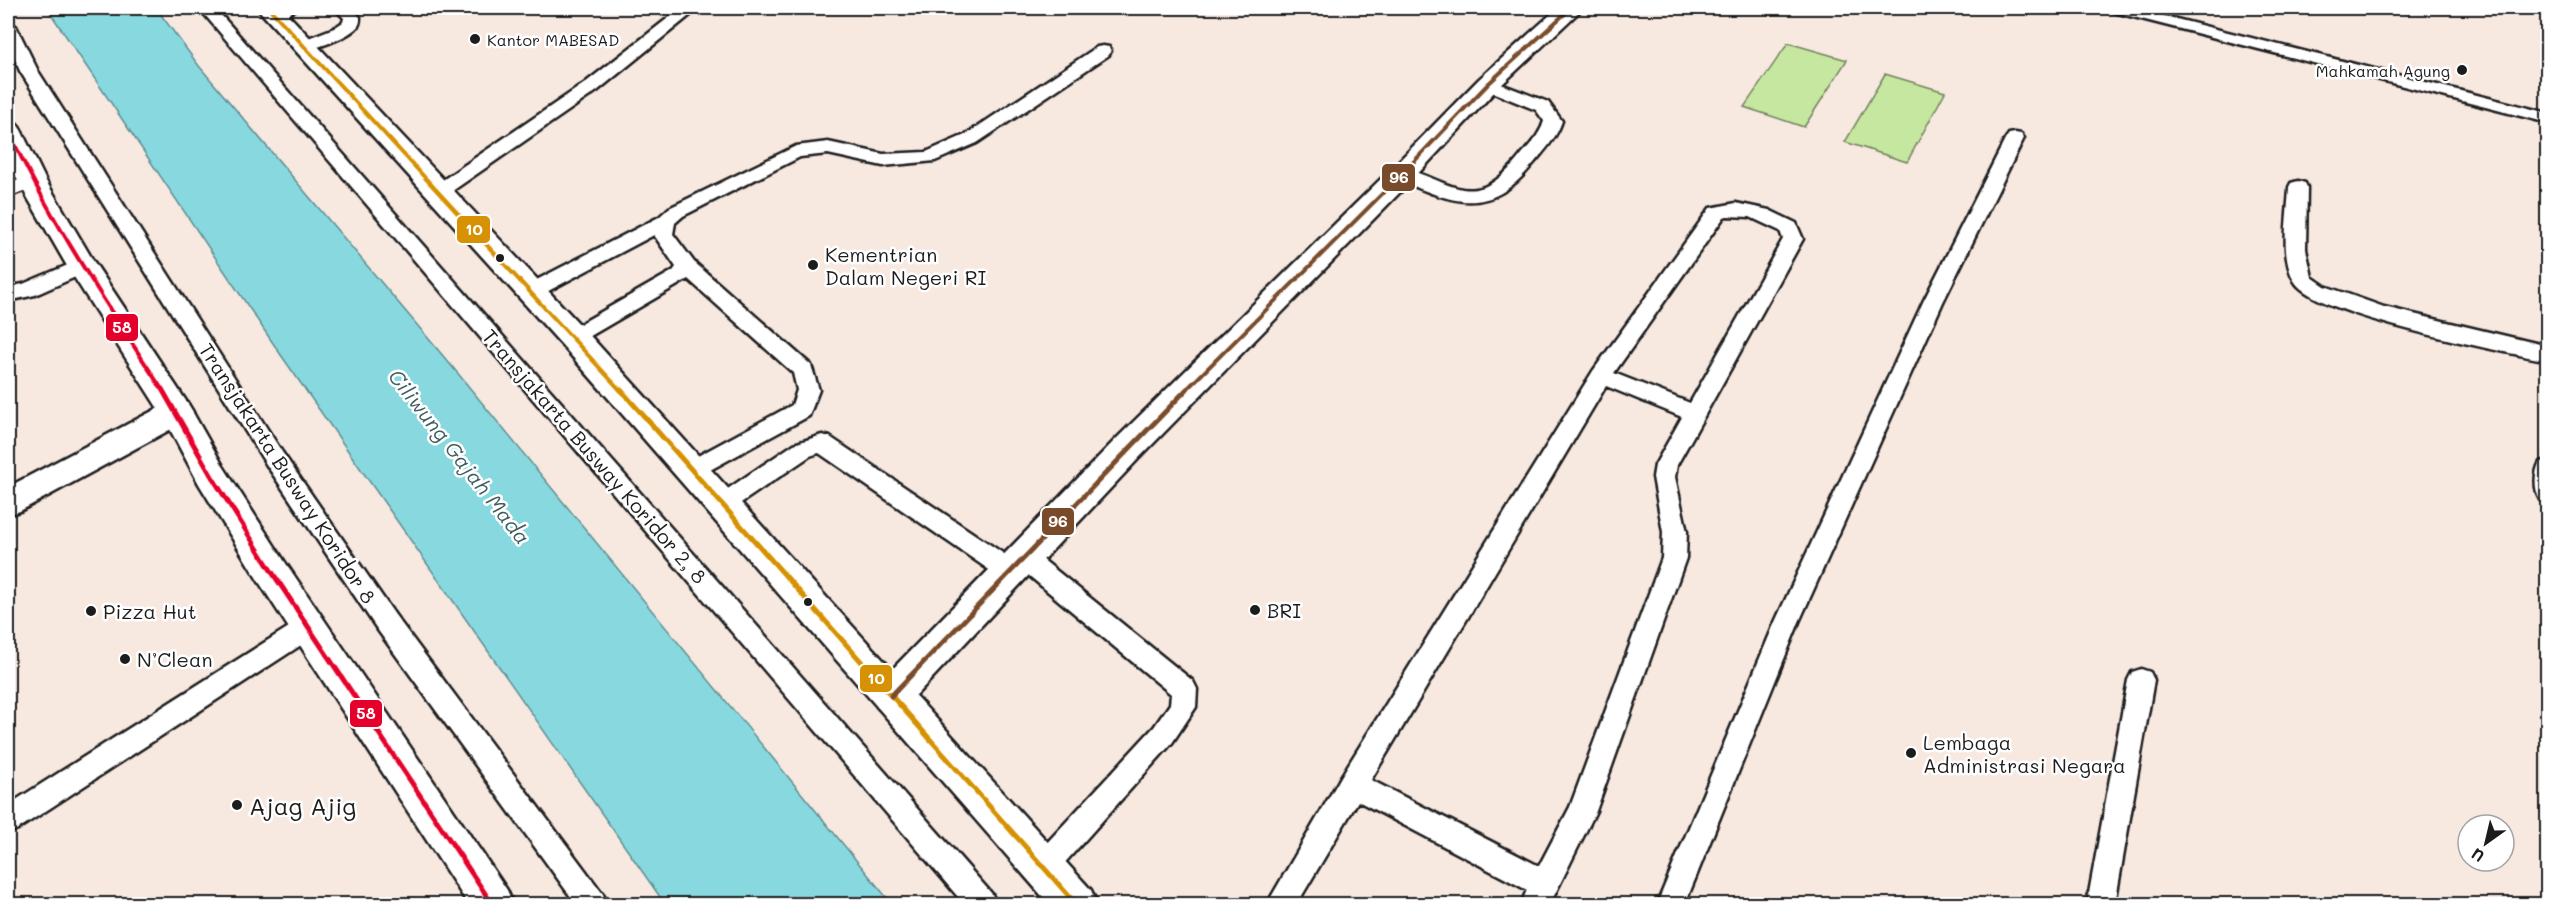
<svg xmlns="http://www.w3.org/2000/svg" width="2555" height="912" font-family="Mali,sans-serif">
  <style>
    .green { fill: #c6e79f; stroke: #71825e; stroke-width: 1.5 }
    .water { fill: #88d9df; stroke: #5d8d91; stroke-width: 1.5 }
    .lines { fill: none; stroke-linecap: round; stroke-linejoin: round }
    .lane-casing { stroke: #1c1c1c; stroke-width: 5 }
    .street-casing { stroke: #1c1c1c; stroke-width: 5 }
    .secondary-casing { stroke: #1c1c1c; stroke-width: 5 }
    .lane { fill: #fff; fill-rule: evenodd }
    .street { fill: #fff; fill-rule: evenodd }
    .secondary { fill: #fff; fill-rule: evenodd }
    .bus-1-far1-casing { stroke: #fff; stroke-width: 8 }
    .bus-1-casing { stroke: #fff; stroke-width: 10 }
    .bus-2-far1-casing { stroke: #fff; stroke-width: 8 }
    .bus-2-casing { stroke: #fff; stroke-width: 10 }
    .bus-3-far1-casing { stroke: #fff; stroke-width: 8 }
    .bus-3-casing { stroke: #fff; stroke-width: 10 }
    .bus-1-far1 { stroke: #d69104; stroke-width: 4 }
    .bus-1 { stroke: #d69104; stroke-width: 5 }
    .bus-2-far1 { stroke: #e4002b; stroke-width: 4 }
    .bus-2 { stroke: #e4002b; stroke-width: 5 }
    .bus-3-far1 { stroke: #7a4b2a; stroke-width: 4 }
    .bus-3 { stroke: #7a4b2a; stroke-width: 5 }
    .poi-dot { fill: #1c1c1c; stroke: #fff; stroke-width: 2 }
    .labels { text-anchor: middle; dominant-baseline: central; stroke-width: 5; stroke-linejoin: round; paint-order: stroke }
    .far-poi-label { font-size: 16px; fill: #1c1c1c; stroke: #fff; text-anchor: start }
    .poi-label { font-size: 20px; fill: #1c1c1c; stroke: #fff; text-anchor: start }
    .street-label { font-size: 20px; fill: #1c1c1c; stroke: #fff }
    .water-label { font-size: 21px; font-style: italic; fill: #425e60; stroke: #fff }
    .near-poi-label { font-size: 24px; fill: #1c1c1c; stroke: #fff; text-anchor: start }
    .line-badge { stroke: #fff; stroke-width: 2 }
    .badge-label { font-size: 16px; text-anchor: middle; font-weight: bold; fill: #fff }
  </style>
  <rect width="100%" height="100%" fill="#f7e8e0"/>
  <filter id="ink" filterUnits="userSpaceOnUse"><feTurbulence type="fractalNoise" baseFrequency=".0167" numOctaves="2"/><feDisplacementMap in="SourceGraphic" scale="12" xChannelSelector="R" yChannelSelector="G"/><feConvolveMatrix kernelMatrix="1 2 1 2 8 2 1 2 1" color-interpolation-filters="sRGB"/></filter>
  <g filter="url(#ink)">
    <path class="green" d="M 1788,43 L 1847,60 L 1804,127 L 1744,107 Z
      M 1885,74 L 1945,92 L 1907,162 L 1845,142 Z"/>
    <path class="water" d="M 47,8 L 156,8 L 199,66 L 460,376 L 892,904 L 665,904 L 281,355 Z"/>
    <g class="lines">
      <defs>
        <path id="lane" d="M 199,8 L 215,8 L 992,894 L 996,904 L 964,904 Z
          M 274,8 L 296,8 C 291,15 277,19 268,16 L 266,13 Z
          M 334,8 L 351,8 L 360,17 C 360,21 360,23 358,26 C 350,37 310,52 298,50 L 296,46 L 298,42 L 334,28 L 343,22 L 344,18 Z
          M 681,8 L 699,8 L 597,91 L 445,196 L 431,196 L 429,192 L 431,188 L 585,83 Z
          M 2108,8 L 2133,8 L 2548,113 L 2548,123 L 2110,11 Z
          M 8,21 L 16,26 L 38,71 L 282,452 L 395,615 L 603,894 L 607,904 L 576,904 L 377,629 L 266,464 L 20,71 L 8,43 Z
          M 1103,46 L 1109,47 L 1111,51 L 1109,55 L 977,143 L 935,161 L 883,166 L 828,154 L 800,157 L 683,216 L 675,223 L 673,234 L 694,262 L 811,365 L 819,390 L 809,416 L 699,476 L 691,479 L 683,476 L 680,470 L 683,464 L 792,405 L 797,390 L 793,373 L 688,279 L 580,342 L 573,344 L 566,342 L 563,337 L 566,332 L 673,271 L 676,267 L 654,235 L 537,297 L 530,299 L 523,297 L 520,292 L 523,287 L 659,217 L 669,208 L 796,146 L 828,142 L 883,154 L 926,152 L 965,135 L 1097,47 Z
          M 1488,79 L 1548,102 L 1562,121 C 1557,137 1545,150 1534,163 C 1489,219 1454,204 1395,178 L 1393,174 L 1395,170 L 1402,168 C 1455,182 1472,213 1518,159 C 1527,147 1540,136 1544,121 L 1536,110 L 1482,88 L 1479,84 L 1482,80 Z
          M 2015,133 L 2021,134 L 2024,138 L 1943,302 L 1799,622 L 1685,904 L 1657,904 L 1775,622 L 1923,302 L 2006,138 L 2009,134 Z
          M 32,175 L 39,177 L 41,181 L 39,185 L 8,197 L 8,184 Z
          M 2298,181 L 2305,183 L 2307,187 L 2306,249 L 2312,277 L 2325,286 L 2384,307 L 2548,346 L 2548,361 C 2505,352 2314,315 2295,282 C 2279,256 2288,216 2289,187 L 2291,183 Z
          M 1736,203 L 1769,210 L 1796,223 L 1803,239 L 1677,465 L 1675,477 L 1687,532 L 1686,558 L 1596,811 L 1550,904 L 1521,904 L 1527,890 L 1358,801 L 1297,904 L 1267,904 L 1342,775 L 1593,371 L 1710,208 ZM 1727,216 L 1750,217 L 1780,231 L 1783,239 L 1690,403 L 1614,373 L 1724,217 ZM 1606,386 L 1682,417 L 1655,465 L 1653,477 L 1663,532 L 1662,558 L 1570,807 L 1539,866 L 1371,780 Z
          M 82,259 L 89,261 L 92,266 L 89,271 L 35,295 L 8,301 L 8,287 L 23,284 Z
          M 822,435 L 830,437 L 1013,560 L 1011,557 L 1015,550 L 1023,547 L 1031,550 L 1193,681 L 1197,689 L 1196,707 L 1172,743 L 1052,877 L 1042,881 L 1032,877 L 1028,868 L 1032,859 L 1154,727 L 1170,704 L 1171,694 L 1021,569 L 1019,578 L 1010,581 L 1001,578 L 819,453 L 810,456 L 729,511 L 721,514 L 713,511 L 709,505 L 713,499 L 794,444 Z
          M 2548,460 L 2548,503 L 2540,500 C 2534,490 2534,472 2540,462 Z
          M 309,617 L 318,620 L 321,627 L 318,634 L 18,829 L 8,833 L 8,805 L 300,620 Z
          M 2141,669 L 2150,672 L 2154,680 L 2115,904 L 2087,904 L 2128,680 L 2132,672 Z"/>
        <path id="street" d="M 1558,8 L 1583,8 L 1497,89 L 1412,180 L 1140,457 L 904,708 L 891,712 L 878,708 L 872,696 L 878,684 L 1116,439 L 1392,168 L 1479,79 Z
          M 177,400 L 188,404 L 193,412 L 188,420 L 20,511 L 8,515 L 8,487 L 166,404 Z"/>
        <path id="secondary" d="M 257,8 L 282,8 L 584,329 L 1091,890 L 1097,904 L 1049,904 L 562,345 Z
          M 8,122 L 17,124 L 21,130 L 46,181 L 94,262 L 188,404 L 223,466 L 285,562 L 507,890 L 513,904 L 468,904 L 259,582 L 199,484 L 164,418 L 67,266 L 18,181 L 8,158 Z"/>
      </defs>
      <use href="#lane" class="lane-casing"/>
      <use href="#street" class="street-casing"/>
      <use href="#secondary" class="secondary-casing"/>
      <use href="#lane" class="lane"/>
      <use href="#street" class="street"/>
      <use href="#secondary" class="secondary"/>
      <defs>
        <path id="bus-1-far1" d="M 269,8 L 621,391"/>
        <path id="bus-1" d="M 620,389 L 1076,904"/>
        <path id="bus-2-far1" d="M 8,130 C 51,222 108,306 163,391"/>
        <path id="bus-2" d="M 162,389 L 211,475 L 272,572 L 492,904"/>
        <path id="bus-3-far1" d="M 1185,391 L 1402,174 L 1488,84 L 1571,8"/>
        <path id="bus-3" d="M 891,696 L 1187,389"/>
      </defs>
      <use href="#bus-1-far1" class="bus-1-far1-casing"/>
      <use href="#bus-1" class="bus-1-casing"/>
      <use href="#bus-2-far1" class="bus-2-far1-casing"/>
      <use href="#bus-2" class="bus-2-casing"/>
      <use href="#bus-3-far1" class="bus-3-far1-casing"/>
      <use href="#bus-3" class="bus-3-casing"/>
      <use href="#bus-1-far1" class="bus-1-far1"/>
      <use href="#bus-1" class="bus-1"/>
      <use href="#bus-2-far1" class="bus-2-far1"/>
      <use href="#bus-2" class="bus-2"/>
      <use href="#bus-3-far1" class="bus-3-far1"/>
      <use href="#bus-3" class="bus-3"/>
    </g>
  </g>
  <g class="poi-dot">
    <circle cx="475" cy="39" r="6"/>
    <circle cx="2462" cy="70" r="6"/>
    <circle cx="500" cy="258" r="5"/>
    <circle cx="813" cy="265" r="6"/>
    <circle cx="808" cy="602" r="5"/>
    <circle cx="1255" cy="610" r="6"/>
    <circle cx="91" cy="611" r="6"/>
    <circle cx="125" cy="659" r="6"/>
    <circle cx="1911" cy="753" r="6"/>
    <circle cx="237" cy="805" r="6"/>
  </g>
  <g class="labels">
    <g class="far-poi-label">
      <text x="487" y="39">Kantor MABESAD</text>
      <text x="2450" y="70" text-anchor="end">Mahkamah Agung</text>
    </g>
    <g class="poi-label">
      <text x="825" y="254">Kementrian<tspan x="825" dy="23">Dalam Negeri RI</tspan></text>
      <text x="1267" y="610">BRI</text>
      <text x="103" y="611">Pizza Hut</text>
      <text x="137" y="659">N’Clean</text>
      <text x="1923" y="742">Lembaga<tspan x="1923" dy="23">Administrasi Negara</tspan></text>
    </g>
    <g class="street-label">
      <text transform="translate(595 456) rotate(49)">Transjakarta Busway Koridor 2, 8</text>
      <text transform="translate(288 473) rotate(57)">Transjakarta Busway Koridor 8</text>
    </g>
    <g class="water-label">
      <text transform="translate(460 456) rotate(52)">Ciliwung Gajah Mada</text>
    </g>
    <g class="near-poi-label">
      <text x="249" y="805">Ajag Ajig</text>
    </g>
  </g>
  <g class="line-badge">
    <rect x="1381" y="163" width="35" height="29" rx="6" fill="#7a4b2a"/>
    <rect x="456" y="215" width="35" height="29" rx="6" fill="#d69104"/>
    <rect x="105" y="313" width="34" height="29" rx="6" fill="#e4002b"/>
    <rect x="1041" y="507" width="34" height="29" rx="6" fill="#7a4b2a"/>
    <rect x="859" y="664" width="34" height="29" rx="6" fill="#d69104"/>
    <rect x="349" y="699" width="34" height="29" rx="6" fill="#e4002b"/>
  </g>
  <g class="badge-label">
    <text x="1399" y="183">96</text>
    <text x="474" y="235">10</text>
    <text x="122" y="333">58</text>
    <text x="1058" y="527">96</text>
    <text x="876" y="684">10</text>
    <text x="366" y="719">58</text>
  </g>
  <rect width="2555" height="912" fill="none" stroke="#fff" stroke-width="30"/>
  <rect x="15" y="15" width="2525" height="882" fill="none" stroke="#1c1c1c" stroke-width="2" filter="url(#ink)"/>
  <g transform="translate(2486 843) rotate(214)"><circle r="28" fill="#ffffff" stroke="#a4a4a4" stroke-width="1.5"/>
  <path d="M0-4.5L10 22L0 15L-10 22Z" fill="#1c1c1c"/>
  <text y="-9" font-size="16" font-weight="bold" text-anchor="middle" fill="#1c1c1c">U</text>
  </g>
</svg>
